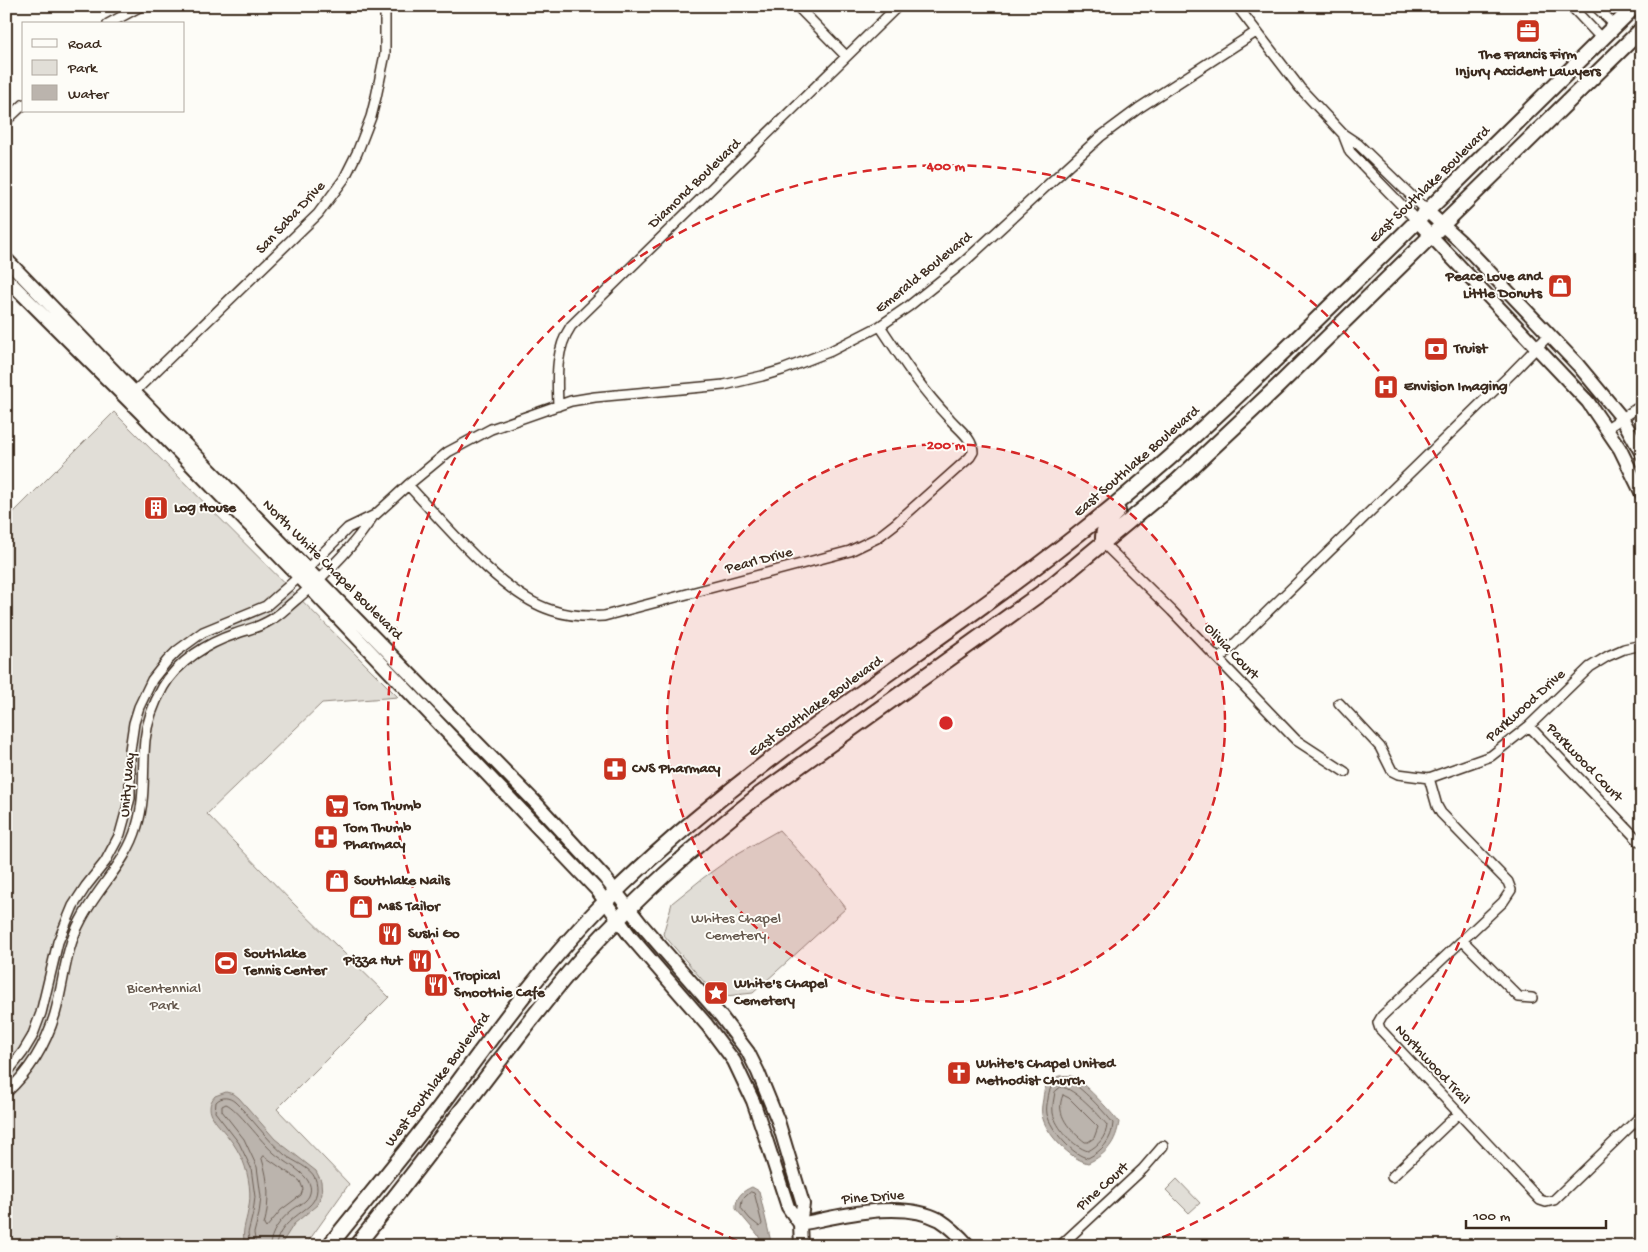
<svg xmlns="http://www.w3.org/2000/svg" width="1648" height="1252" font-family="'Gochi Hand',sans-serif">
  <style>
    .green { fill: #e1ded7; stroke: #8e847a }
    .water { fill: #bbb4ad; stroke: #887d74 }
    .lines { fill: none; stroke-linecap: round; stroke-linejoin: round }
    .shore { stroke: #6e6157; stroke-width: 1 }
    .stream { stroke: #887d74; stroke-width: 2.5 }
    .street-casing { stroke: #3b2a1e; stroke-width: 12 }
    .secondary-casing { stroke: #3b2a1e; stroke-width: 16 }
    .primary-casing { stroke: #3b2a1e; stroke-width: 18 }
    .street { stroke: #fdfcf7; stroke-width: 9 }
    .secondary { stroke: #fdfcf7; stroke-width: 12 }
    .primary { stroke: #fdfcf7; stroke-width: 14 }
    .ring { fill: none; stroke: #d62828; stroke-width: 2.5; stroke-dasharray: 9 6 }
    .labels { text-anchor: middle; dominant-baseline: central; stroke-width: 4; stroke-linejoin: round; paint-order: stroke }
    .poi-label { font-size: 15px; font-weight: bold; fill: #3b2a1e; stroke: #fdfcf7; text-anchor: start }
    .street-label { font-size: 15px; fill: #3b2a1e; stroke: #fdfcf7 }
    .park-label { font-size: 15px; fill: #64574c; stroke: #fdfcf7 }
    .centre { fill: #d62828; stroke: #fdfcf7; stroke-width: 2.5 }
    .ring-label { font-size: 15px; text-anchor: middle; font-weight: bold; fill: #d62828; stroke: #fdfcf7; stroke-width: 4; stroke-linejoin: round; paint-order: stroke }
  </style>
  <rect width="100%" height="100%" fill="#fdfcf7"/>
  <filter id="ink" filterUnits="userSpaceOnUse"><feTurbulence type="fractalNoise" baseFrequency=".02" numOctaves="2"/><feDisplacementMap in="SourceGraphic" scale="10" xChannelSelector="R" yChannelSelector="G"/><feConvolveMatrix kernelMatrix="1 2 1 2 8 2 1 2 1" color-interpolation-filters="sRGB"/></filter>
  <g filter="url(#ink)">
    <path class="green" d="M 114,412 L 398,697 L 322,703 L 207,814 L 293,903 L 389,997 L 277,1109 L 349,1184 L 305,1246 L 130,1246 L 119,1235 L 108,1246 L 6,1246 L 6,520 Z
      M 779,830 L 820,875 L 846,908 L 753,993 L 717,997 L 663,934 L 672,903 L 703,878 L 735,855 Z
      M 1177,1179 L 1200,1203 L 1189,1213 L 1166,1190 Z"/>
    <path class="water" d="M 1059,1076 C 1062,1076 1068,1075 1071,1076 C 1082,1080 1111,1112 1119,1122 C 1116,1142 1107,1154 1088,1163 C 1070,1159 1045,1133 1042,1115 C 1041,1110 1042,1104 1043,1099 C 1044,1086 1047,1081 1059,1076 Z
      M 226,1092 L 234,1094 L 239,1098 L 275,1139 L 316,1171 L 321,1181 L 322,1194 L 317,1205 L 294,1224 L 280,1246 L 245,1245 C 241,1232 246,1223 248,1211 C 252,1195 249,1176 243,1161 C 239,1153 235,1145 229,1138 C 220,1125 201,1112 215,1096 Z
      M 752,1187 L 759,1191 L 772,1246 L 763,1246 L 758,1235 L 736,1209 C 735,1198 742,1191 752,1187 Z"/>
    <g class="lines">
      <path class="shore" d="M 1060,1081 C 1063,1081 1066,1081 1068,1081 C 1079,1084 1106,1114 1113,1123 C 1112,1140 1102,1151 1088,1158 C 1073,1156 1050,1129 1047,1114 C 1046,1109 1047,1103 1048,1099 C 1049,1089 1051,1085 1060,1081 Z
        M 1061,1087 C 1075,1088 1098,1114 1107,1125 C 1106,1137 1098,1146 1088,1151 C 1074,1147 1056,1128 1053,1113 C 1052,1106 1054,1099 1055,1092 Z
        M 1063,1095 L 1069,1098 L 1098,1127 L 1094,1138 L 1088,1142 L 1085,1142 C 1071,1131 1054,1115 1063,1095 Z
        M 264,1156 L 300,1181 L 303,1189 L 301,1195 L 281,1210 L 266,1228 L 264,1225 C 270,1203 269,1181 262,1159 Z
        M 751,1192 L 754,1193 L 755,1196 L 762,1224 L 760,1227 L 750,1219 L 741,1208 L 742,1200 Z
        M 250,1246 L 248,1233 L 253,1213 L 255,1197 L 251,1168 L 239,1143 L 215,1112 L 216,1102 C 222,1096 229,1097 235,1102 C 253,1119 266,1139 285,1155 C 294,1162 310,1167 315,1178 C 319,1188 317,1199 309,1206 C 296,1217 278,1226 276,1246
        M 256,1246 L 254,1233 L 259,1214 L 261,1197 L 257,1167 L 244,1139 L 222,1111 L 222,1106 L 226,1104 C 237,1108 261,1142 274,1153 C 285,1163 315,1176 310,1193 C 308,1202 298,1205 291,1211 C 281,1219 270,1233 270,1246"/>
      <path class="stream" d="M 384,1241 L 387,1246"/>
      <defs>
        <path id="street" d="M 797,6 L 846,56
          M 1237,6 L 1300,88 L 1343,134 L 1358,144 L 1427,211
          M 1571,6 L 1602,39
          M 1595,6 L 1616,26
          M 108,24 L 141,6
          M 6,121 L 24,104
          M 1343,134 L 1350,152 L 1417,221
          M 130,396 L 318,214 L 344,179 L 357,153 L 371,117 L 376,97 L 385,54 L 385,6
          M 558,406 C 557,377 555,350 571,326 L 898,6
          M 1607,428 L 1642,405
          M 408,485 C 443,522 502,595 551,610 C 568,616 585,617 604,616 L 850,551 L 877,538 L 895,524 L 970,457 L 973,452 C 973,438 957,428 949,418 C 921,389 902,359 880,326
          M 1103,543 L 1172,611 L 1296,740 L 1345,772
          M 1219,659 L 1512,373 L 1550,334
          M 1339,703 L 1380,747 L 1392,771 L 1398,774 L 1429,778 L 1491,756 L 1529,726 L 1590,667 L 1608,656 L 1624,649 L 1642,645
          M 1529,726 L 1639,841
          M 1429,778 L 1437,806 L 1441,813 L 1508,882 L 1511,890 L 1503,902 L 1382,1016 L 1378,1023 L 1380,1029 L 1540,1200 L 1546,1202 L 1554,1200 L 1642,1115
          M 1463,941 L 1519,997 L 1532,998
          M 6,1074 L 23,1052 L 32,1037 L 41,1013 L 58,942 L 73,906 L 86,886 L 105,862 L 120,834 L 130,798 L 130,750 L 134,723 L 139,707 L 152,680 L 167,661 L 177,651 L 203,632 L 266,606 L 299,577 L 348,528 L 375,515 L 408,485 L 448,452 L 491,429 L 571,401 L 595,397 L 724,385 L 762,376 L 782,370 L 831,351 L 880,326 L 909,306 L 964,262 L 1100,137 L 1139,108 L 1256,32
          M 6,1093 C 29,1072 46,1044 55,1014 C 64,982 65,949 81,920 C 98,887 127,862 137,826 C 146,797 142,769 145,740 C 147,722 154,703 163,687 C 178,661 208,643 235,634 C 245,630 257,628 267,622 C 278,617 287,607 297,599 C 325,575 353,548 373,516
          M 1392,1177 L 1459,1113
          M 1060,1246 L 1143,1169 L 1163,1146"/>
        <path id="secondary" d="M 1427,211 L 1461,242 L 1578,365 L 1622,418 L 1642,454
          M 1417,221 L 1588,402 L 1620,449 L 1642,494
          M 6,259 L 134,392 L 536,803 L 605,878 L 641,924 L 720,1015 L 748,1052 L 758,1072 L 778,1121 L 803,1204 L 800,1224 L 801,1246
          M 6,278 L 141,413 L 310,588 L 597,890 L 630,936 L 707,1025 L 734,1061 L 753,1101 L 762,1127 L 788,1207 L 800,1224
          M 800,1224 C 841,1216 901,1199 940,1220 C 951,1227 960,1236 969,1246"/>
        <path id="primary" d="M 1103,543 C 1102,528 1108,520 1118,511
          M 329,1246 C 365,1201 402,1157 437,1111 C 491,1038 544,963 608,899 C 754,753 936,649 1096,520 C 1186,448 1268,367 1350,287 C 1445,193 1540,100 1635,6
          M 356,1246 C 403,1188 448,1128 493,1069 C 524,1029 554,988 588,951 C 640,894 698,843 759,795 L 1051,586 L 1176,482 L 1277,387 L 1642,29"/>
      </defs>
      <use href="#street" class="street-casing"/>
      <use href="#secondary" class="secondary-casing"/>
      <use href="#primary" class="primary-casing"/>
      <use href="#street" class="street"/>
      <use href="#secondary" class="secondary"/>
      <use href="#primary" class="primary"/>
    </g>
  </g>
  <circle cx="946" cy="723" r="279" fill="#d62828" fill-opacity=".12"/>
  <g class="ring">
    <circle cx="946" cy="723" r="279"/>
    <path d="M751 1246A558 558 0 1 1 1141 1246"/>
  </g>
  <defs>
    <symbol id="office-square" viewBox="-11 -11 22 22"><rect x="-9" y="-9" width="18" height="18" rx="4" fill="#c8321e" stroke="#fdfcf7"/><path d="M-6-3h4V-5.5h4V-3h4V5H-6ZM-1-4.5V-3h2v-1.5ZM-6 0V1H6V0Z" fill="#fff"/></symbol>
    <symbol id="shop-square" viewBox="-11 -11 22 22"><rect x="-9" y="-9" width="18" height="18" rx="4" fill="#c8321e" stroke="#fdfcf7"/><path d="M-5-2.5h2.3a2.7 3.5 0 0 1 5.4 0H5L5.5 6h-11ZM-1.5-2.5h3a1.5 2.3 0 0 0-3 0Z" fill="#fff"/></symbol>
    <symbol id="bank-square" viewBox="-11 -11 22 22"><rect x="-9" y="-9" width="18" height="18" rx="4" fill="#c8321e" stroke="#fdfcf7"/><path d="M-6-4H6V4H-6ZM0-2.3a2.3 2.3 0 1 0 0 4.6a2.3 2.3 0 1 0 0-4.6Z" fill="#fff"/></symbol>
    <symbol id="hospital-square" viewBox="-11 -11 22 22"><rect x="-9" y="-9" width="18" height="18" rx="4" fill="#c8321e" stroke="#fdfcf7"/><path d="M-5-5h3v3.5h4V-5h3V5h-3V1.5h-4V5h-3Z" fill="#fff"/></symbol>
    <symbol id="building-square" viewBox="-11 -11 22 22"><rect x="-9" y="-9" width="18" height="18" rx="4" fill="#c8321e" stroke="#fdfcf7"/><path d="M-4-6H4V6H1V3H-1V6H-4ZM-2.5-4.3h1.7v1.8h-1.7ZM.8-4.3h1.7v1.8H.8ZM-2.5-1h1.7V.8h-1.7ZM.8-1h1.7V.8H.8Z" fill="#fff"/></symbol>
    <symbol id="pharmacy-square" viewBox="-11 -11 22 22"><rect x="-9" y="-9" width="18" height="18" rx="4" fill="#c8321e" stroke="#fdfcf7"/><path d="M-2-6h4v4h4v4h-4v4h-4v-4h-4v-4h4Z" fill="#fff"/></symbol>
    <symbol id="supermarket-square" viewBox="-11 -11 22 22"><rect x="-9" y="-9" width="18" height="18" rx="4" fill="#c8321e" stroke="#fdfcf7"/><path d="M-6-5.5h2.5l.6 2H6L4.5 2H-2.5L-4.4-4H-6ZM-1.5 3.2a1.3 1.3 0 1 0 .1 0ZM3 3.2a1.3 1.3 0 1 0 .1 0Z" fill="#fff"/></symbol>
    <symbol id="restaurant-square" viewBox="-11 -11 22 22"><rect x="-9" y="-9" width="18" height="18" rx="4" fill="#c8321e" stroke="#fdfcf7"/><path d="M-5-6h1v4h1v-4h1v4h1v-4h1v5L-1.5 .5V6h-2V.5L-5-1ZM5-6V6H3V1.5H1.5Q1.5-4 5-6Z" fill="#fff"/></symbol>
    <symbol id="stadium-square" viewBox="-11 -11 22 22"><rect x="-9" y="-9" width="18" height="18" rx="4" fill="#c8321e" stroke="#fdfcf7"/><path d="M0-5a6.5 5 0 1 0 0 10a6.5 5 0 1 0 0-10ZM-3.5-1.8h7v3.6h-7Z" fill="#fff"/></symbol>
    <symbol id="sight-square" viewBox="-11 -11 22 22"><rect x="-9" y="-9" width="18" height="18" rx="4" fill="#c8321e" stroke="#fdfcf7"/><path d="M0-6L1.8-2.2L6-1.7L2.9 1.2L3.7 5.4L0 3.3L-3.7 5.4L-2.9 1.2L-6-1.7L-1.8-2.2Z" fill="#fff"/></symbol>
    <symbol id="church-square" viewBox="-11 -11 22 22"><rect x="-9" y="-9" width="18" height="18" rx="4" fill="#c8321e" stroke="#fdfcf7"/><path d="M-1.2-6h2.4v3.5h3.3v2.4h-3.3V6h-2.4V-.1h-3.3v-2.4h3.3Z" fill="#fff"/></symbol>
  </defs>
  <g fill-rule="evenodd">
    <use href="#office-square" x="1514" y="17" width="28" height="28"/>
    <use href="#shop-square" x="1546" y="272" width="28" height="28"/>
    <use href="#bank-square" x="1422" y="335" width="28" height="28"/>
    <use href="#hospital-square" x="1372" y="373" width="28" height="28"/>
    <use href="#building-square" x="142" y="494" width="28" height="28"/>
    <use href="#pharmacy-square" x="601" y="755" width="28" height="28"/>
    <use href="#supermarket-square" x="323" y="792" width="28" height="28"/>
    <use href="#pharmacy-square" x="312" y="823" width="28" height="28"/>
    <use href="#shop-square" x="323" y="867" width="28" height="28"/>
    <use href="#shop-square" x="347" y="893" width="28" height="28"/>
    <use href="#restaurant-square" x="376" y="920" width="28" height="28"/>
    <use href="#restaurant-square" x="406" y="947" width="28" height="28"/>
    <use href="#stadium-square" x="212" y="949" width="28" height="28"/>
    <use href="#restaurant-square" x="422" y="971" width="28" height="28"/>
    <use href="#sight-square" x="702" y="979" width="28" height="28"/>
    <use href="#church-square" x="945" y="1059" width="28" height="28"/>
  </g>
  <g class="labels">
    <g class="poi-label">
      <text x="1528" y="55" text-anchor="middle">The Francis Firm<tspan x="1528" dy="17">Injury Accident Lawyers</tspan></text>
      <text x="1542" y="277" text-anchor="end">Peace Love and<tspan x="1542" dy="17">Little Donuts</tspan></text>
      <text x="1454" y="349">Truist</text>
      <text x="1404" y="387">Envision Imaging</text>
      <text x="174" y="508">Log House</text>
      <text x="632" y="769">CVS Pharmacy</text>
      <text x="354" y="806">Tom Thumb</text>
      <text x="344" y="828">Tom Thumb<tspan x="344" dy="17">Pharmacy</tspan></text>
      <text x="354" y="881">Southlake Nails</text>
      <text x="378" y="907">M&amp;S Tailor</text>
      <text x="408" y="934">Sushi Go</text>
      <text x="244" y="954">Southlake<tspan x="244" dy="17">Tennis Center</tspan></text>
      <text x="402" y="961" text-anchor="end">Pizza Hut</text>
      <text x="454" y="976">Tropical<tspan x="454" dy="17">Smoothie Cafe</tspan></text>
      <text x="734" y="984">White's Chapel<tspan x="734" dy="17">Cemetery</tspan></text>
      <text x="976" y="1064">White's Chapel United<tspan x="976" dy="17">Methodist Church</tspan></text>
    </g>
    <g class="street-label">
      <text transform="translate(695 184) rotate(-44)">Diamond Boulevard</text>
      <text transform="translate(1430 185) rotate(-44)">East Southlake Boulevard</text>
      <text transform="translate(291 218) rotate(-47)">San Saba Drive</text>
      <text transform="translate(924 273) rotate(-39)">Emerald Boulevard</text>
      <text transform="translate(1137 462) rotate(-41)">East Southlake Boulevard</text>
      <text transform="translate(759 561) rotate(-15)">Pearl Drive</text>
      <text transform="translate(332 570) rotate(45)">North White Chapel Boulevard</text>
      <text transform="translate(1231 652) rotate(46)">Olivia Court</text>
      <text transform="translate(1526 706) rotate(-42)">Parkwood Drive</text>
      <text transform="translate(816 707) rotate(-36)">East Southlake Boulevard</text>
      <text transform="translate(1584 763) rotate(46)">Parkwood Court</text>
      <text transform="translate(128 785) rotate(-85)">Unity Way</text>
      <text transform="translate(1432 1065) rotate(47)">Northwood Trail</text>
      <text transform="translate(438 1080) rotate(-53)">West Southlake Boulevard</text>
      <text transform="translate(1103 1187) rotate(-42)">Pine Court</text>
      <text transform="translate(873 1198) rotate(-4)">Pine Drive</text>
    </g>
    <g class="park-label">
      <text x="736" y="919">Whites Chapel<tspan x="736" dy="17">Cemetery</tspan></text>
      <text x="164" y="989">Bicentennial<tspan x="164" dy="17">Park</tspan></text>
    </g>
  </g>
  <circle cx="946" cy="723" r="8" class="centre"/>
  <g class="ring-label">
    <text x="946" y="170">400 m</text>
    <text x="946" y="449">200 m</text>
  </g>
  <rect width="1648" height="1252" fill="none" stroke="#fdfcf7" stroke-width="25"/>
  <rect x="12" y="12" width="1623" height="1227" fill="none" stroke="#3b2a1e" stroke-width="2" filter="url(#ink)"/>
  <rect x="22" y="22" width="162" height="90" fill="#fdfcf7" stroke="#afa8a0"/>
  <rect x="32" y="39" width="25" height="8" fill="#fdfcf7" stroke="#afa8a0"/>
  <text x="68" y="48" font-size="15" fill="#3b2a1e">Road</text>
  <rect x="32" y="60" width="25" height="15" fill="#e1ded7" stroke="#afa8a0"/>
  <text x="68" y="72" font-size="15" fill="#3b2a1e">Park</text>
  <rect x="32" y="85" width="25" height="15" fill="#bbb4ad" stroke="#afa8a0"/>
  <text x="68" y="98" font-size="15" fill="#3b2a1e">Water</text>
  <path d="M1466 1220v8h140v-8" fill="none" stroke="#3b2a1e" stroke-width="2.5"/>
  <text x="1473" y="1220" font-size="15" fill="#3b2a1e" stroke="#fdfcf7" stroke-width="4" paint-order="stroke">100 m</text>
</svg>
